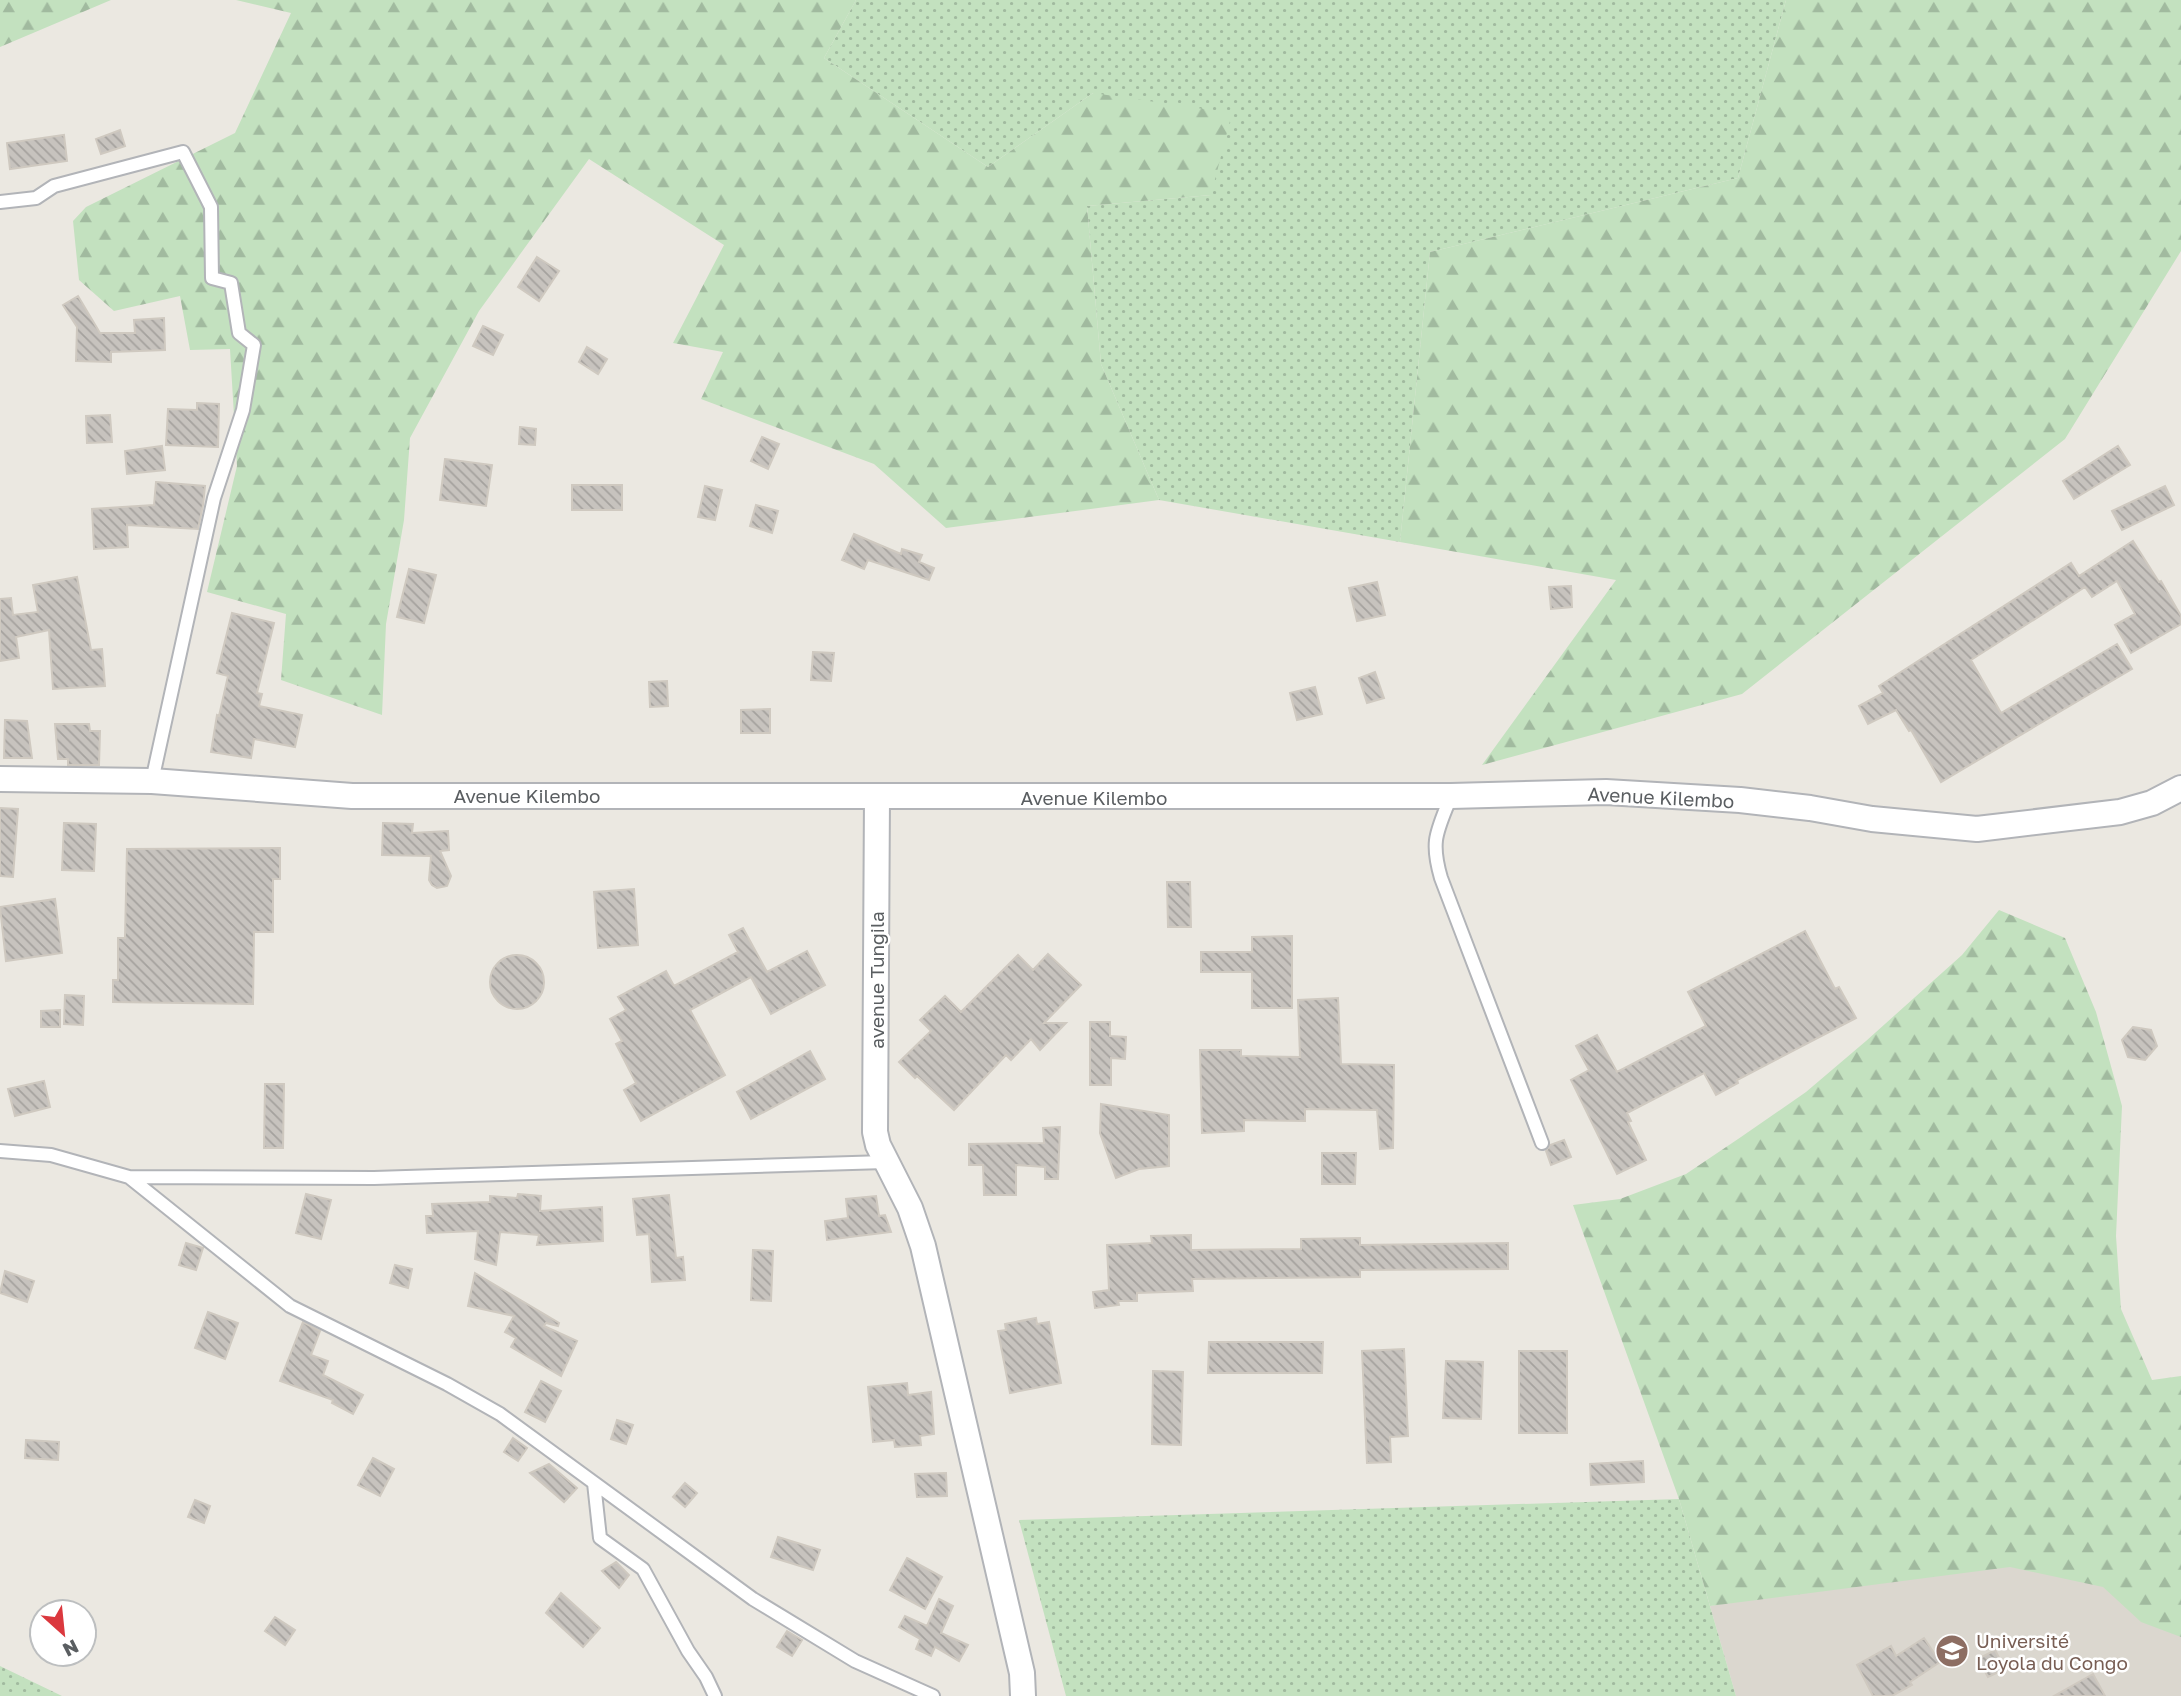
<svg xmlns="http://www.w3.org/2000/svg" width="2181" height="1696" font-family="'Golos Text',sans-serif">
  <style>
    .education { fill: #dbd7cf }
    .green { fill: url(#green-dots) }
    .forest { fill: url(#forest-firs) }
    .building { fill: url(#building-back-hatch); stroke: #cfc9c0; stroke-width: 2 }
    .lines { fill: none; stroke-linecap: round; stroke-linejoin: round }
    .lane-casing { stroke: #b2b4b8; stroke-width: 16 }
    .street-casing { stroke: #b2b4b8; stroke-width: 28 }
    .lane { stroke: #fff; stroke-width: 12 }
    .street { stroke: #fff; stroke-width: 24 }
    .labels { text-anchor: middle; dominant-baseline: central; stroke-width: 5; stroke-linejoin: round; paint-order: stroke }
    .street-label { font-size: 19px; fill: #5a5e61; stroke: #fff }
    .education-label { font-size: 19px; fill: #785e54; stroke: #fff; text-anchor: start }
  </style>
  <defs>
    <pattern id="green-dots" width="8" height="8" patternUnits="userSpaceOnUse" patternTransform="scale(1.75)"><rect width="8" height="8" fill="#c3e1bf"/><path d="M2 2h.1M6 6h.1" fill="none" stroke="#a1ba9f" stroke-width="1.8" stroke-linecap="round"/></pattern>
    <pattern id="forest-firs" width="22" height="20" patternUnits="userSpaceOnUse" patternTransform="scale(1.75)"><rect width="22" height="20" fill="#c3e1bf"/><path d="M5 1l3.5 6h-7zM16 11l3.5 6h-7z" fill="#a1ba9f"/></pattern>
    <pattern id="building-back-hatch" width="6" height="6" patternUnits="userSpaceOnUse" patternTransform="scale(1.75)"><rect width="6" height="6" fill="#c7c3be"/><path d="M-1 5l2 2M0 0l6 6M5-1l2 2" fill="none" stroke="#a5a29e"/></pattern>
  </defs>
  <rect width="100%" height="100%" fill="#ebe8e1"/>
  <path class="education" d="M 2181,1521 L 2181,1696 L 1736,1696 L 1710,1606 Z"/>
  <path class="green" d="M 856,0 L 1786,0 L 1738,178 L 1430,252 L 1400,542 L 1159,500 L 1101,364 L 1087,206 L 1211,195 L 1093,93 L 988,167 L 824,58 Z
    M 1679,1499 L 1736,1696 L 1066,1696 L 1019,1520 Z
    M 0,1666 L 62,1696 L 0,1696 Z"/>
  <path class="forest" d="M 0,0 L 111,0 L 0,47 Z
    M 236,0 L 856,0 L 824,58 L 988,167 L 1093,93 L 1232,113 L 1211,195 L 1087,206 L 1101,364 L 1159,500 L 946,528 L 874,464 L 701,399 L 723,352 L 673,343 L 724,245 L 589,159 L 479,311 L 410,438 L 404,520 L 386,624 L 382,715 L 281,680 L 286,614 L 207,592 L 237,466 L 230,349 L 190,350 L 180,296 L 114,311 L 79,280 L 73,221 L 86,207 L 235,133 L 291,13 Z
    M 1786,0 L 2181,0 L 2181,251 L 2065,439 L 1742,694 L 1482,765 L 1616,580 L 1400,542 L 1430,252 L 1738,178 Z
    M 1999,910 L 2065,938 L 2096,1012 L 2122,1106 L 2116,1236 L 2121,1309 L 2152,1380 L 2181,1376 L 2181,1637 L 2141,1622 L 2103,1587 L 2010,1567 L 1710,1606 L 1679,1499 L 1573,1205 L 1620,1199 L 1686,1174 L 1741,1137 L 1806,1092 L 1866,1041 L 1962,955 Z"/>
  <path class="building" d="M 120,130 L 125,146 L 101,154 L 96,139 Z
    M 64,135 L 67,161 L 10,169 L 7,143 Z
    M 537,257 L 559,271 L 539,301 L 518,287 Z
    M 78,296 L 100,333 L 135,333 L 134,320 L 164,318 L 165,350 L 111,352 L 111,362 L 76,361 L 77,327 L 63,305 Z
    M 483,326 L 503,335 L 493,355 L 473,346 Z
    M 587,347 L 607,359 L 598,374 L 579,362 Z
    M 197,403 L 219,404 L 218,447 L 166,445 L 168,409 L 197,410 Z
    M 110,415 L 112,442 L 87,443 L 86,416 Z
    M 520,427 L 536,429 L 535,445 L 519,444 Z
    M 762,437 L 779,444 L 768,469 L 751,461 Z
    M 162,446 L 165,470 L 127,474 L 125,451 Z
    M 2118,446 L 2130,465 L 2074,499 L 2063,481 Z
    M 445,459 L 492,465 L 486,506 L 440,500 Z
    M 156,482 L 205,486 L 203,505 L 198,529 L 127,525 L 128,547 L 94,549 L 92,509 L 154,505 Z
    M 572,485 L 622,485 L 622,510 L 572,510 Z
    M 705,486 L 722,490 L 715,520 L 698,517 Z
    M 2165,486 L 2174,505 L 2122,530 L 2112,511 Z
    M 756,505 L 778,511 L 772,533 L 750,526 Z
    M 854,534 L 901,554 L 902,549 L 922,555 L 919,562 L 934,568 L 929,580 L 868,560 L 864,569 L 842,560 Z
    M 2133,541 L 2159,582 L 2161,581 L 2181,616 L 2181,624 L 2131,653 L 2115,625 L 2135,614 L 2117,581 L 2092,597 L 2085,587 L 1971,660 L 2001,713 L 2117,644 L 2132,669 L 1941,782 L 1911,730 L 1909,731 L 1896,710 L 1868,724 L 1859,706 L 1883,693 L 1879,686 L 2071,563 L 2079,576 Z
    M 409,569 L 436,575 L 424,623 L 397,617 Z
    M 77,577 L 91,650 L 102,649 L 105,686 L 53,689 L 49,630 L 16,637 L 19,658 L 0,661 L 0,599 L 11,598 L 13,615 L 38,612 L 33,585 Z
    M 1377,582 L 1385,615 L 1357,621 L 1349,588 Z
    M 1571,586 L 1572,607 L 1551,609 L 1549,587 Z
    M 232,613 L 274,623 L 257,693 L 262,694 L 259,706 L 302,715 L 295,747 L 254,739 L 251,758 L 211,752 L 217,715 L 219,716 L 228,676 L 217,673 Z
    M 813,652 L 834,653 L 831,681 L 811,680 Z
    M 1375,672 L 1384,698 L 1367,703 L 1359,678 Z
    M 667,681 L 668,706 L 650,707 L 649,682 Z
    M 1315,687 L 1322,714 L 1297,720 L 1290,693 Z
    M 770,709 L 770,733 L 741,733 L 741,710 Z
    M 5,720 L 27,721 L 32,758 L 4,758 Z
    M 55,724 L 89,724 L 90,731 L 100,731 L 99,765 L 68,765 L 68,759 L 58,759 Z
    M 0,808 L 18,809 L 13,877 L 0,876 Z
    M 64,823 L 96,824 L 94,871 L 62,870 Z
    M 383,823 L 413,824 L 412,833 L 448,831 L 449,850 L 440,851 L 451,876 L 447,886 L 437,888 L 432,885 L 429,880 L 431,856 L 382,855 Z
    M 280,848 L 280,879 L 273,879 L 273,932 L 254,932 L 253,1004 L 113,1002 L 113,980 L 118,980 L 118,938 L 125,938 L 127,849 Z
    M 1167,882 L 1190,882 L 1191,927 L 1168,927 Z
    M 634,889 L 638,945 L 598,948 L 594,892 Z
    M 55,899 L 62,953 L 6,961 L 0,907 Z
    M 743,928 L 767,972 L 807,951 L 825,985 L 771,1014 L 751,977 L 690,1010 L 725,1075 L 641,1121 L 624,1090 L 636,1083 L 616,1044 L 622,1041 L 610,1019 L 626,1010 L 618,997 L 666,971 L 674,986 L 738,952 L 729,935 Z
    M 1805,931 L 1835,989 L 1839,987 L 1856,1018 L 1737,1080 L 1738,1083 L 1716,1095 L 1704,1073 L 1627,1113 L 1631,1121 L 1628,1122 L 1646,1160 L 1617,1174 L 1571,1080 L 1589,1070 L 1576,1046 L 1597,1035 L 1617,1072 L 1706,1026 L 1688,992 Z
    M 1292,936 L 1292,1008 L 1252,1008 L 1252,972 L 1201,972 L 1201,952 L 1252,952 L 1252,937 Z
    M 1048,954 L 1081,985 L 1044,1023 L 1066,1023 L 1040,1050 L 1031,1039 L 1011,1060 L 1006,1055 L 954,1110 L 917,1076 L 915,1078 L 899,1062 L 931,1031 L 920,1020 L 945,996 L 961,1012 L 1018,955 L 1033,970 Z
    M490 982a27 27 0 1 1 54 0a27 27 0 1 1-54 0Z
    M 65,995 L 84,996 L 83,1025 L 64,1024 Z
    M 1338,998 L 1341,1064 L 1394,1065 L 1393,1148 L 1380,1149 L 1377,1110 L 1305,1109 L 1305,1121 L 1244,1120 L 1244,1131 L 1202,1133 L 1200,1050 L 1241,1050 L 1241,1056 L 1300,1057 L 1298,1000 Z
    M 60,1010 L 60,1027 L 41,1027 L 41,1011 Z
    M 1090,1022 L 1110,1022 L 1110,1036 L 1126,1037 L 1125,1059 L 1111,1058 L 1111,1085 L 1090,1085 Z
    M 2133,1027 L 2151,1030 L 2157,1046 L 2145,1060 L 2128,1057 L 2122,1040 Z
    M 810,1051 L 825,1079 L 751,1119 L 737,1092 Z
    M 44,1081 L 50,1107 L 15,1116 L 8,1089 Z
    M 265,1084 L 284,1084 L 283,1148 L 264,1148 Z
    M 1101,1104 L 1169,1115 L 1169,1166 L 1139,1169 L 1116,1178 L 1100,1133 Z
    M 1060,1127 L 1058,1179 L 1045,1179 L 1045,1167 L 1016,1165 L 1016,1195 L 984,1195 L 983,1165 L 969,1165 L 969,1144 L 1044,1143 L 1043,1128 Z
    M 1564,1140 L 1571,1157 L 1551,1165 L 1546,1151 L 1550,1145 Z
    M 1322,1153 L 1356,1153 L 1355,1184 L 1322,1184 Z
    M 306,1194 L 331,1200 L 321,1239 L 296,1233 Z
    M 518,1194 L 541,1196 L 540,1211 L 602,1207 L 603,1241 L 537,1245 L 539,1235 L 500,1232 L 496,1265 L 475,1259 L 478,1231 L 427,1233 L 426,1216 L 433,1216 L 432,1204 L 490,1202 L 490,1196 L 517,1198 Z
    M 669,1195 L 676,1258 L 683,1257 L 685,1280 L 652,1282 L 649,1234 L 637,1235 L 633,1199 Z
    M 876,1196 L 879,1216 L 885,1215 L 891,1232 L 827,1240 L 825,1221 L 848,1218 L 846,1199 Z
    M 1191,1235 L 1191,1250 L 1301,1249 L 1301,1239 L 1360,1238 L 1360,1245 L 1508,1243 L 1508,1269 L 1360,1270 L 1360,1277 L 1192,1279 L 1193,1291 L 1137,1293 L 1137,1301 L 1118,1301 L 1119,1305 L 1095,1308 L 1093,1292 L 1109,1290 L 1107,1245 L 1152,1243 L 1151,1236 Z
    M 186,1243 L 203,1248 L 196,1270 L 179,1265 Z
    M 753,1250 L 773,1251 L 771,1301 L 751,1300 Z
    M 395,1265 L 412,1269 L 408,1288 L 390,1283 Z
    M 5,1271 L 34,1281 L 27,1302 L 0,1293 Z
    M 475,1273 L 559,1323 L 558,1326 L 546,1323 L 544,1326 L 577,1341 L 561,1376 L 511,1347 L 516,1338 L 505,1332 L 514,1316 L 468,1306 Z
    M 208,1312 L 238,1323 L 225,1359 L 195,1348 Z
    M 1036,1318 L 1037,1324 L 1049,1322 L 1061,1383 L 1010,1393 L 998,1331 L 1006,1330 L 1005,1324 Z
    M 303,1322 L 320,1331 L 311,1355 L 328,1361 L 323,1375 L 363,1395 L 353,1414 L 332,1403 L 333,1400 L 280,1381 Z
    M 1209,1342 L 1323,1342 L 1322,1373 L 1208,1373 Z
    M 1404,1349 L 1408,1436 L 1390,1437 L 1391,1462 L 1367,1463 L 1362,1351 Z
    M 1519,1351 L 1567,1351 L 1567,1433 L 1519,1433 Z
    M 1446,1361 L 1483,1362 L 1481,1419 L 1443,1418 Z
    M 1153,1371 L 1183,1372 L 1181,1445 L 1152,1444 Z
    M 541,1381 L 561,1391 L 545,1422 L 525,1412 Z
    M 907,1383 L 908,1395 L 931,1392 L 934,1434 L 920,1436 L 921,1445 L 895,1447 L 894,1440 L 873,1442 L 868,1387 Z
    M 617,1420 L 633,1425 L 626,1444 L 611,1439 Z
    M 513,1438 L 527,1448 L 518,1461 L 504,1452 Z
    M 26,1440 L 59,1442 L 58,1460 L 25,1458 Z
    M 373,1458 L 394,1469 L 380,1496 L 358,1485 Z
    M 1643,1461 L 1644,1482 L 1591,1485 L 1590,1464 Z
    M 549,1464 L 577,1488 L 564,1502 L 530,1473 Z
    M 946,1473 L 947,1496 L 917,1497 L 915,1474 Z
    M 685,1483 L 697,1493 L 685,1507 L 673,1497 Z
    M 195,1500 L 210,1506 L 204,1523 L 188,1517 Z
    M 778,1537 L 820,1550 L 813,1570 L 771,1557 Z
    M 907,1558 L 942,1577 L 925,1609 L 890,1590 Z
    M 616,1562 L 629,1575 L 619,1588 L 602,1571 Z
    M 561,1593 L 600,1628 L 583,1647 L 546,1613 Z
    M 939,1599 L 953,1606 L 941,1633 L 968,1645 L 959,1661 L 935,1647 L 931,1656 L 916,1649 L 920,1639 L 899,1627 L 905,1616 L 927,1626 Z
    M 275,1617 L 295,1630 L 285,1645 L 265,1631 Z
    M 787,1631 L 802,1640 L 792,1656 L 777,1647 Z
    M 1924,1638 L 1940,1662 L 1910,1682 L 1912,1685 L 1892,1696 L 1873,1696 L 1857,1665 L 1891,1646 L 1896,1656 Z
    M 1995,1650 L 2005,1669 L 1988,1677 L 1978,1659 Z
    M 2093,1674 L 2105,1696 L 2054,1696 Z"/>
  <g class="lines">
    <defs>
      <path id="lane" d="M 0,202 L 36,198 L 54,186 L 183,152 L 211,207 L 212,278 L 231,283 L 239,333 L 254,345 L 243,410 L 214,498 L 152,781
        M 1451,796 C 1437,832 1430,840 1441,878 L 1542,1143
        M 0,1151 L 51,1155 L 129,1177 L 374,1178 L 885,1162
        M 129,1177 L 290,1306 L 447,1384 L 500,1414 L 753,1599 L 855,1661 L 933,1696
        M 594,1483 L 600,1538 L 643,1569 L 688,1651 L 706,1677 L 715,1696"/>
      <path id="street" d="M 0,779 L 152,781 L 352,796 L 1451,796 L 1606,792 L 1740,800 L 1810,808 L 1872,819 L 1977,829 L 2120,812 L 2152,803 L 2181,788
        M 877,797 L 875,1132 L 878,1145 L 910,1208 L 923,1246 L 1022,1673 L 1023,1696"/>
    </defs>
    <use href="#lane" class="lane-casing"/>
    <use href="#street" class="street-casing"/>
    <use href="#lane" class="lane"/>
    <use href="#street" class="street"/>
  </g>
  <defs>
    <symbol id="university-disc" viewBox="-11 -11 22 22"><circle r="9.5" fill="#8d6e63" stroke="#fff"/><path d="M0-5L7-2L0 1L-7-2ZM-4 1L0 2.5L4 1V4Q0 6-4 4Z" fill="#fff"/></symbol>
  </defs>
  <g fill-rule="evenodd">
    <use href="#university-disc" x="1933" y="1632" width="38" height="38"/>
  </g>
  <g class="labels">
    <g class="street-label">
      <text x="527" y="795">Avenue Kilembo</text>
      <text x="1094" y="797">Avenue Kilembo</text>
      <text transform="translate(1661 797) rotate(3)">Avenue Kilembo</text>
      <text transform="translate(876 980) rotate(-90)">avenue Tungila</text>
    </g>
    <g class="education-label">
      <text x="1976" y="1640">Université<tspan x="1976" dy="22">Loyola du Congo</tspan></text>
    </g>
  </g>
  <g transform="translate(63 1633) rotate(153)"><circle r="33" fill="#ffffff" stroke="#bdbfc0" stroke-width="2"/>
  <path d="M0-5L12 26L0 18L-12 26Z" fill="#db383e"/>
  <text y="-10" font-size="19" font-weight="bold" text-anchor="middle" fill="#5a5e61">N</text>
  </g>
</svg>
